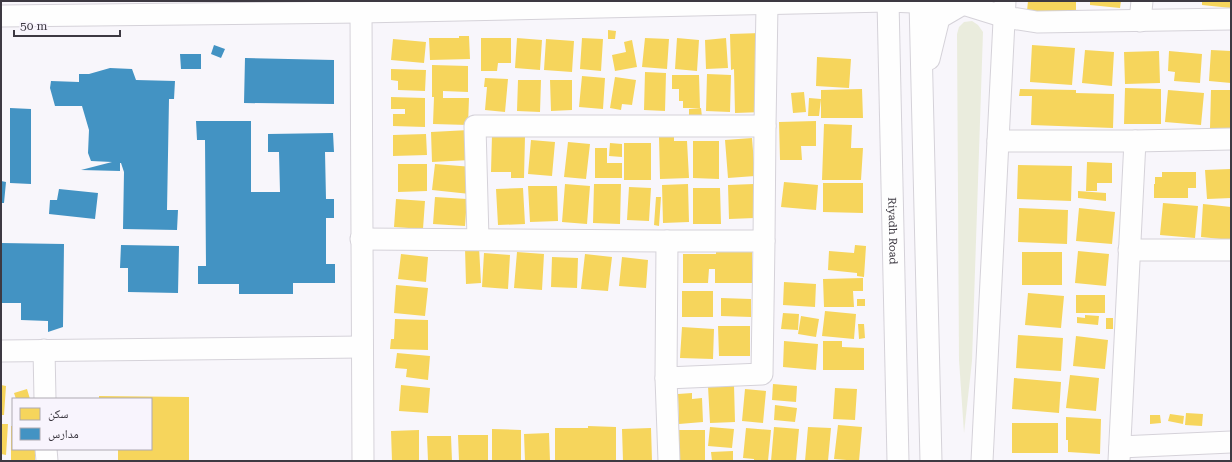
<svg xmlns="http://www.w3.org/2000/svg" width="1232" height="462" font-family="'Roboto Serif','Noto Naskh Arabic',serif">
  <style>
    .green { fill: #eaecdd }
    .homes { fill: #f6d55c }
    .schools { fill: #4393c3 }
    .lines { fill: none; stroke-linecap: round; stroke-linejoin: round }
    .minor-casing { stroke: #d5d2d9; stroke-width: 23 }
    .minor { stroke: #fefefe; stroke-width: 21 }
    .labels { text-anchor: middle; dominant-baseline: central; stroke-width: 4; stroke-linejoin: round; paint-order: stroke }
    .street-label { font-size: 11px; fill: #3d3942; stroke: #f8f4fd }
  </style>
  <rect width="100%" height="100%" fill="#f8f6fb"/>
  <path class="green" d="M 972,21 L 978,25 L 983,32 L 972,361 L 964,433 L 959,360 L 957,34 L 959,27 L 964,22 Z"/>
  <path class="homes" d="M 1028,1 L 1076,1 L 1076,13 L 1027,11 Z
    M 1090,1 L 1121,1 L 1120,8 L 1090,5 Z
    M 1202,1 L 1231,1 L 1231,8 L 1202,5 Z
    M 608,30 L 616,31 L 615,39 L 608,39 Z
    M 761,33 L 763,112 L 735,113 L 734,69 L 731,70 L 730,34 Z
    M 459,36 L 469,36 L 470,59 L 430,60 L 429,38 L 459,38 Z
    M 481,38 L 511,38 L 511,63 L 498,63 L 497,71 L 481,71 Z
    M 517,38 L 542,40 L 540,70 L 515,68 Z
    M 582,38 L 603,39 L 601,71 L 580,69 Z
    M 645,38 L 669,39 L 667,69 L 642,67 Z
    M 677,38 L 699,40 L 697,71 L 675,69 Z
    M 726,38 L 728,68 L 706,69 L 705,40 Z
    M 393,39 L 426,42 L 424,63 L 391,60 Z
    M 546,39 L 574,41 L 572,72 L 544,70 Z
    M 632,40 L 637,67 L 615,71 L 612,55 L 626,52 L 624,42 Z
    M 1032,45 L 1075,48 L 1072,85 L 1030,82 Z
    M 1085,50 L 1114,52 L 1112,86 L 1082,83 Z
    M 1211,50 L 1231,51 L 1231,83 L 1209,81 Z
    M 1159,51 L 1160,83 L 1125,84 L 1124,52 Z
    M 1169,51 L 1202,54 L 1200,83 L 1174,81 L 1175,72 L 1168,71 Z
    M 817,57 L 851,59 L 849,88 L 816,86 Z
    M 432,65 L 468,66 L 468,92 L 443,91 L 443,98 L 469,98 L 468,125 L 433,124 L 434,97 L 432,97 Z
    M 391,69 L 426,70 L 425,91 L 398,90 L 398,81 L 391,80 Z
    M 645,72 L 666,73 L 665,111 L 644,110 Z
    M 707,74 L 731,75 L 730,112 L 706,111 Z
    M 672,75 L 699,75 L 700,108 L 683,108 L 683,101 L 679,101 L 679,89 L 672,89 Z
    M 582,76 L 605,78 L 603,109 L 579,107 Z
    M 615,77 L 636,80 L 632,105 L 622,104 L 621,110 L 610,108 Z
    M 485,78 L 508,79 L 505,112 L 485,110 L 487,87 L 484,87 Z
    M 518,80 L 541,80 L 540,112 L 517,111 Z
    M 550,80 L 572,80 L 572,110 L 551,111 Z
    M 1125,88 L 1161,89 L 1161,124 L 1124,124 Z
    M 862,89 L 863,118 L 821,118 L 821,90 Z
    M 1020,89 L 1076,90 L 1076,93 L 1114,94 L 1113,128 L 1031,125 L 1032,96 L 1019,96 Z
    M 1168,90 L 1204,93 L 1201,125 L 1165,122 Z
    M 1211,90 L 1231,90 L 1230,128 L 1210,128 Z
    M 804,92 L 806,112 L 793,113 L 791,93 Z
    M 391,97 L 425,98 L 425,127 L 393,126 L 393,114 L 405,114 L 405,109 L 391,109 Z
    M 809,98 L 821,99 L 819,116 L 808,116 Z
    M 701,108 L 702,117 L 689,118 L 689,109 Z
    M 816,121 L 816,146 L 801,146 L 802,160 L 780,160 L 779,122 Z
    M 824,124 L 852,125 L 851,148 L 863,148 L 861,180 L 822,180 Z
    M 469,130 L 470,160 L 432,162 L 431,132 Z
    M 426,134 L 427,155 L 393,156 L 393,135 Z
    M 492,135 L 525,136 L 524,178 L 511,178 L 511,172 L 491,172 Z
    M 674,136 L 674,141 L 687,141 L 689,178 L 660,179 L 659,137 Z
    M 752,138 L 755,176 L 728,178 L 725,140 Z
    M 531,140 L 555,142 L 552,176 L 528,174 Z
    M 693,141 L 719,141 L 719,179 L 693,178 Z
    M 568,142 L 590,144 L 586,179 L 564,177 Z
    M 610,143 L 622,144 L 622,157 L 609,156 Z
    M 624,143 L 651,143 L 651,180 L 624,180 Z
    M 595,148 L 607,148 L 607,163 L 622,163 L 622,178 L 595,178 Z
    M 1087,162 L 1112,163 L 1112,183 L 1097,183 L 1097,191 L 1086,191 Z
    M 398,164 L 427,164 L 427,191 L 398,192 Z
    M 435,164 L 473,167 L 470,194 L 432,190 Z
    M 1018,165 L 1072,166 L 1071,201 L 1017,199 Z
    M 1231,169 L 1231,198 L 1207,199 L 1205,170 Z
    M 1162,172 L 1196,172 L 1196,188 L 1188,188 L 1188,198 L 1154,198 L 1154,184 L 1155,184 L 1155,177 L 1162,177 Z
    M 784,182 L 818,185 L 816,210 L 781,207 Z
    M 823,183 L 863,183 L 863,213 L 823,212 Z
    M 565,184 L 590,186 L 587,224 L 562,222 Z
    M 594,184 L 621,184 L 620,224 L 593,223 Z
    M 688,184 L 689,222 L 663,223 L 662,185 Z
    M 754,184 L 755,218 L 729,219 L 728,185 Z
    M 528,186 L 557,186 L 558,221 L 530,222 Z
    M 629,187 L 651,188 L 649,221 L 627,220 Z
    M 523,188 L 525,224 L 498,225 L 496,189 Z
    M 693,188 L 720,188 L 721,224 L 693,224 Z
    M 1078,191 L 1106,193 L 1106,201 L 1078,198 Z
    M 435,197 L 467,199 L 465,226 L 433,224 Z
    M 656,197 L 661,197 L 659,226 L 654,225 Z
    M 396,199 L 425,201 L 423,229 L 394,227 Z
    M 1163,203 L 1198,206 L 1195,238 L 1160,235 Z
    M 1203,204 L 1231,207 L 1231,240 L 1201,237 Z
    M 1019,208 L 1068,210 L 1067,244 L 1018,242 Z
    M 1079,208 L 1115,212 L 1112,244 L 1076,241 Z
    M 855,245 L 866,246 L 864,277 L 857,276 L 857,273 L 828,270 L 829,251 L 854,253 Z
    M 479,247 L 481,283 L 466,284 L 465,248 Z
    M 716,249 L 752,249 L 752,283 L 715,283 L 715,269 L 709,269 L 708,283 L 683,283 L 683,254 L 716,254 Z
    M 1078,251 L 1109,254 L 1106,286 L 1075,283 Z
    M 517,252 L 544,254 L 542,290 L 514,288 Z
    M 1022,252 L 1062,252 L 1062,285 L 1022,285 Z
    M 484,253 L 510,255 L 508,289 L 482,287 Z
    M 401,254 L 428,257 L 426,282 L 398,279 Z
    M 585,254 L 612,257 L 608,291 L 581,289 Z
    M 552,257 L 578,258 L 577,288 L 551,287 Z
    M 622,257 L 648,260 L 646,288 L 619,286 Z
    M 863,278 L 863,291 L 853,291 L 854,307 L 824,307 L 823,279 Z
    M 784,282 L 816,284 L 815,307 L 783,305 Z
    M 396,285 L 428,288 L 425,316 L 394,313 Z
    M 682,291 L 713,291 L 713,317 L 682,317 Z
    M 1028,293 L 1064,296 L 1061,328 L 1025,325 Z
    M 1076,295 L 1105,295 L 1105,313 L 1076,313 Z
    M 721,298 L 751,299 L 751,317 L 721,316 Z
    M 857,299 L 865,299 L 865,306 L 857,306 Z
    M 825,311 L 856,314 L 854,339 L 822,336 Z
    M 783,313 L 799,314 L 798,330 L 781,329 Z
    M 1085,315 L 1099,316 L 1098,325 L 1077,323 L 1077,317 L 1085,318 Z
    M 801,316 L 819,319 L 816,337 L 798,334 Z
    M 1106,318 L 1113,318 L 1113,329 L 1106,329 Z
    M 395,319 L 428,320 L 428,350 L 390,349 L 391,339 L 394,339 Z
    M 858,324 L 864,324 L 865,338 L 859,339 Z
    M 718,326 L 750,326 L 750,356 L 719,356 Z
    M 682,327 L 714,329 L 713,359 L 680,358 Z
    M 1018,335 L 1063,338 L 1061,371 L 1016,368 Z
    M 1076,336 L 1108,340 L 1105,369 L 1073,366 Z
    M 784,341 L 818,344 L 816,370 L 783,367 Z
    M 823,341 L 842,341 L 842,347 L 864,348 L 864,370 L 823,370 Z
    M 397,353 L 430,356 L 428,380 L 406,377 L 407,369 L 395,368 Z
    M 1070,375 L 1099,378 L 1096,411 L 1066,408 Z
    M 1014,378 L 1061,382 L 1059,413 L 1012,409 Z
    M 773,384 L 797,386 L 796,402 L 772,400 Z
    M 1,385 L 6,386 L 4,415 L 1,415 Z
    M 401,385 L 430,388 L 428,413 L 399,411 Z
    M 734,385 L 735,422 L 710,423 L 708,386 Z
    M 835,388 L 857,389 L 855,420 L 833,419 Z
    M 27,389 L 30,399 L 16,399 L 14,393 Z
    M 745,389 L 766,391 L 763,423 L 742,421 Z
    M 692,393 L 692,399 L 702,398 L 703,422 L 679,424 L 678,394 Z
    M 99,396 L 189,397 L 189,461 L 118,461 L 118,449 L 151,449 L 151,399 L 99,399 Z
    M 775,405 L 797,408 L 795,422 L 774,420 Z
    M 1186,413 L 1203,414 L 1202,426 L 1185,425 Z
    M 1170,414 L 1184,416 L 1183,424 L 1168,421 Z
    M 1150,415 L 1160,415 L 1161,423 L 1150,424 Z
    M 1066,417 L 1101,419 L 1100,454 L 1068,452 L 1068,440 L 1066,440 Z
    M 1012,423 L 1058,423 L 1058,453 L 1012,453 Z
    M 1,424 L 8,424 L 6,455 L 1,454 Z
    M 838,425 L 862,427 L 859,461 L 834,459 Z
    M 11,426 L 13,426 L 13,449 L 35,449 L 35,461 L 11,461 Z
    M 588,426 L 616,427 L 616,461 L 555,461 L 555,428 L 588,428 Z
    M 710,427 L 734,429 L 732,448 L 708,446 Z
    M 774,427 L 799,429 L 796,461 L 771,461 Z
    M 808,427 L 831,428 L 828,461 L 805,461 Z
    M 651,428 L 652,461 L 623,461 L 622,429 Z
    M 746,428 L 771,430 L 768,461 L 754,461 L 754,459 L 743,458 Z
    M 492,429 L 521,430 L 521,461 L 492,461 Z
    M 419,430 L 419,461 L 392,461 L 391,431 Z
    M 676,430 L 705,430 L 705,461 L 676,461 Z
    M 549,433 L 550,461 L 525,461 L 524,434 Z
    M 458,435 L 488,435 L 488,461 L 459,461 Z
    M 427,436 L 451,436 L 452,461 L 428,461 Z
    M 733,451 L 733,461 L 712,461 L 711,452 Z"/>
  <path class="schools" d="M 214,45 L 225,49 L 221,58 L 211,54 Z
    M 180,54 L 201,54 L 201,69 L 181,69 Z
    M 245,58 L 334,60 L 334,104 L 244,103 Z
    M 110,68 L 132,69 L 136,80 L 175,81 L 174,99 L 169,99 L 167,210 L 178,210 L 177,230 L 123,229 L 124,172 L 121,163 L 120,163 L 120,171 L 81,170 L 112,162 L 91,161 L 88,153 L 89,130 L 82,106 L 55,106 L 50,88 L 51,81 L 79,82 L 79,74 L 89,74 Z
    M 10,108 L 31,109 L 31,184 L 10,183 Z
    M 196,121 L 251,121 L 251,192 L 280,192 L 279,152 L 268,152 L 268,134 L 333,133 L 334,152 L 325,152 L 326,199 L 334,199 L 334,218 L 326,218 L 326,264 L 335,264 L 335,283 L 293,283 L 293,294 L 239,294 L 239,284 L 198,284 L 198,266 L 206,266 L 205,140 L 197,140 Z
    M 1,181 L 6,182 L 4,203 L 1,203 Z
    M 59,189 L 98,193 L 95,219 L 49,214 L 50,200 L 57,200 Z
    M 1,243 L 64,244 L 63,327 L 48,332 L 48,321 L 21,320 L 21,303 L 1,303 Z
    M 121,245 L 179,246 L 178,293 L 128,292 L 128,268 L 120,268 Z"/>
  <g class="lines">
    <defs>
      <g id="minor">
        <path id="s1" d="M 888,1 L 898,461"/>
        <path d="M 920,1 L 931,461"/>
        <path d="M 361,12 L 363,461"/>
        <path d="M 1,16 L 361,12 L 888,1 L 963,4 L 1005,17 L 1037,22 L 1231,19"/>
        <path d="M 1140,21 L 1142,1"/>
        <path d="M 929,59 L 939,18 L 963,4"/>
        <path d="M 998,141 L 1135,141 L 1231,139"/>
        <path d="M 361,239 L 667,241 L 764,241 L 765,126 L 767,5"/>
        <path d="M 478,239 L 475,126 L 765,126"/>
        <path d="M 667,241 L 666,378 L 669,461"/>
        <path d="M 1129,250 L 1231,250"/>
        <path d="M 44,350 L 45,399"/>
        <path d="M 1,351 L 362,347"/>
        <path d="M 666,378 L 762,374 L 764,241"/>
        <path d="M 1120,447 L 1231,442"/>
        <path d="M 46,449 L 47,461"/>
        <path d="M 982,461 L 1005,1"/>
        <path d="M 1119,461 L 1135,141"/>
      </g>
    </defs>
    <use href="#minor" class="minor-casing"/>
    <use href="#minor" class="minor"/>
  </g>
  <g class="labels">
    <g class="street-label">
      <text stroke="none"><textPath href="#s1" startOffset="230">Riyadh Road</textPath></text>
    </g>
  </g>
  <rect width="1232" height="462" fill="none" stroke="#3d3942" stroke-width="4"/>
  <rect x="12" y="398" width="140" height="52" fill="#f8f4fd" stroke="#ada9b2"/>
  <rect x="20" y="408" width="20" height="12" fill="#f6d55c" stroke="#ada9b2"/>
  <text x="48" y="418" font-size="12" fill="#3d3942">سكن</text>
  <rect x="20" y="428" width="20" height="12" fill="#4393c3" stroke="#ada9b2"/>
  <text x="48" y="438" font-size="12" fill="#3d3942">مدارس</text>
  <path d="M14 30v6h106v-6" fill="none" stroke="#3d3942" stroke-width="2"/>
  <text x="20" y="30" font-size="12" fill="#3d3942" stroke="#f8f4fd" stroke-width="3" paint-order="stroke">50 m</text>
</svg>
